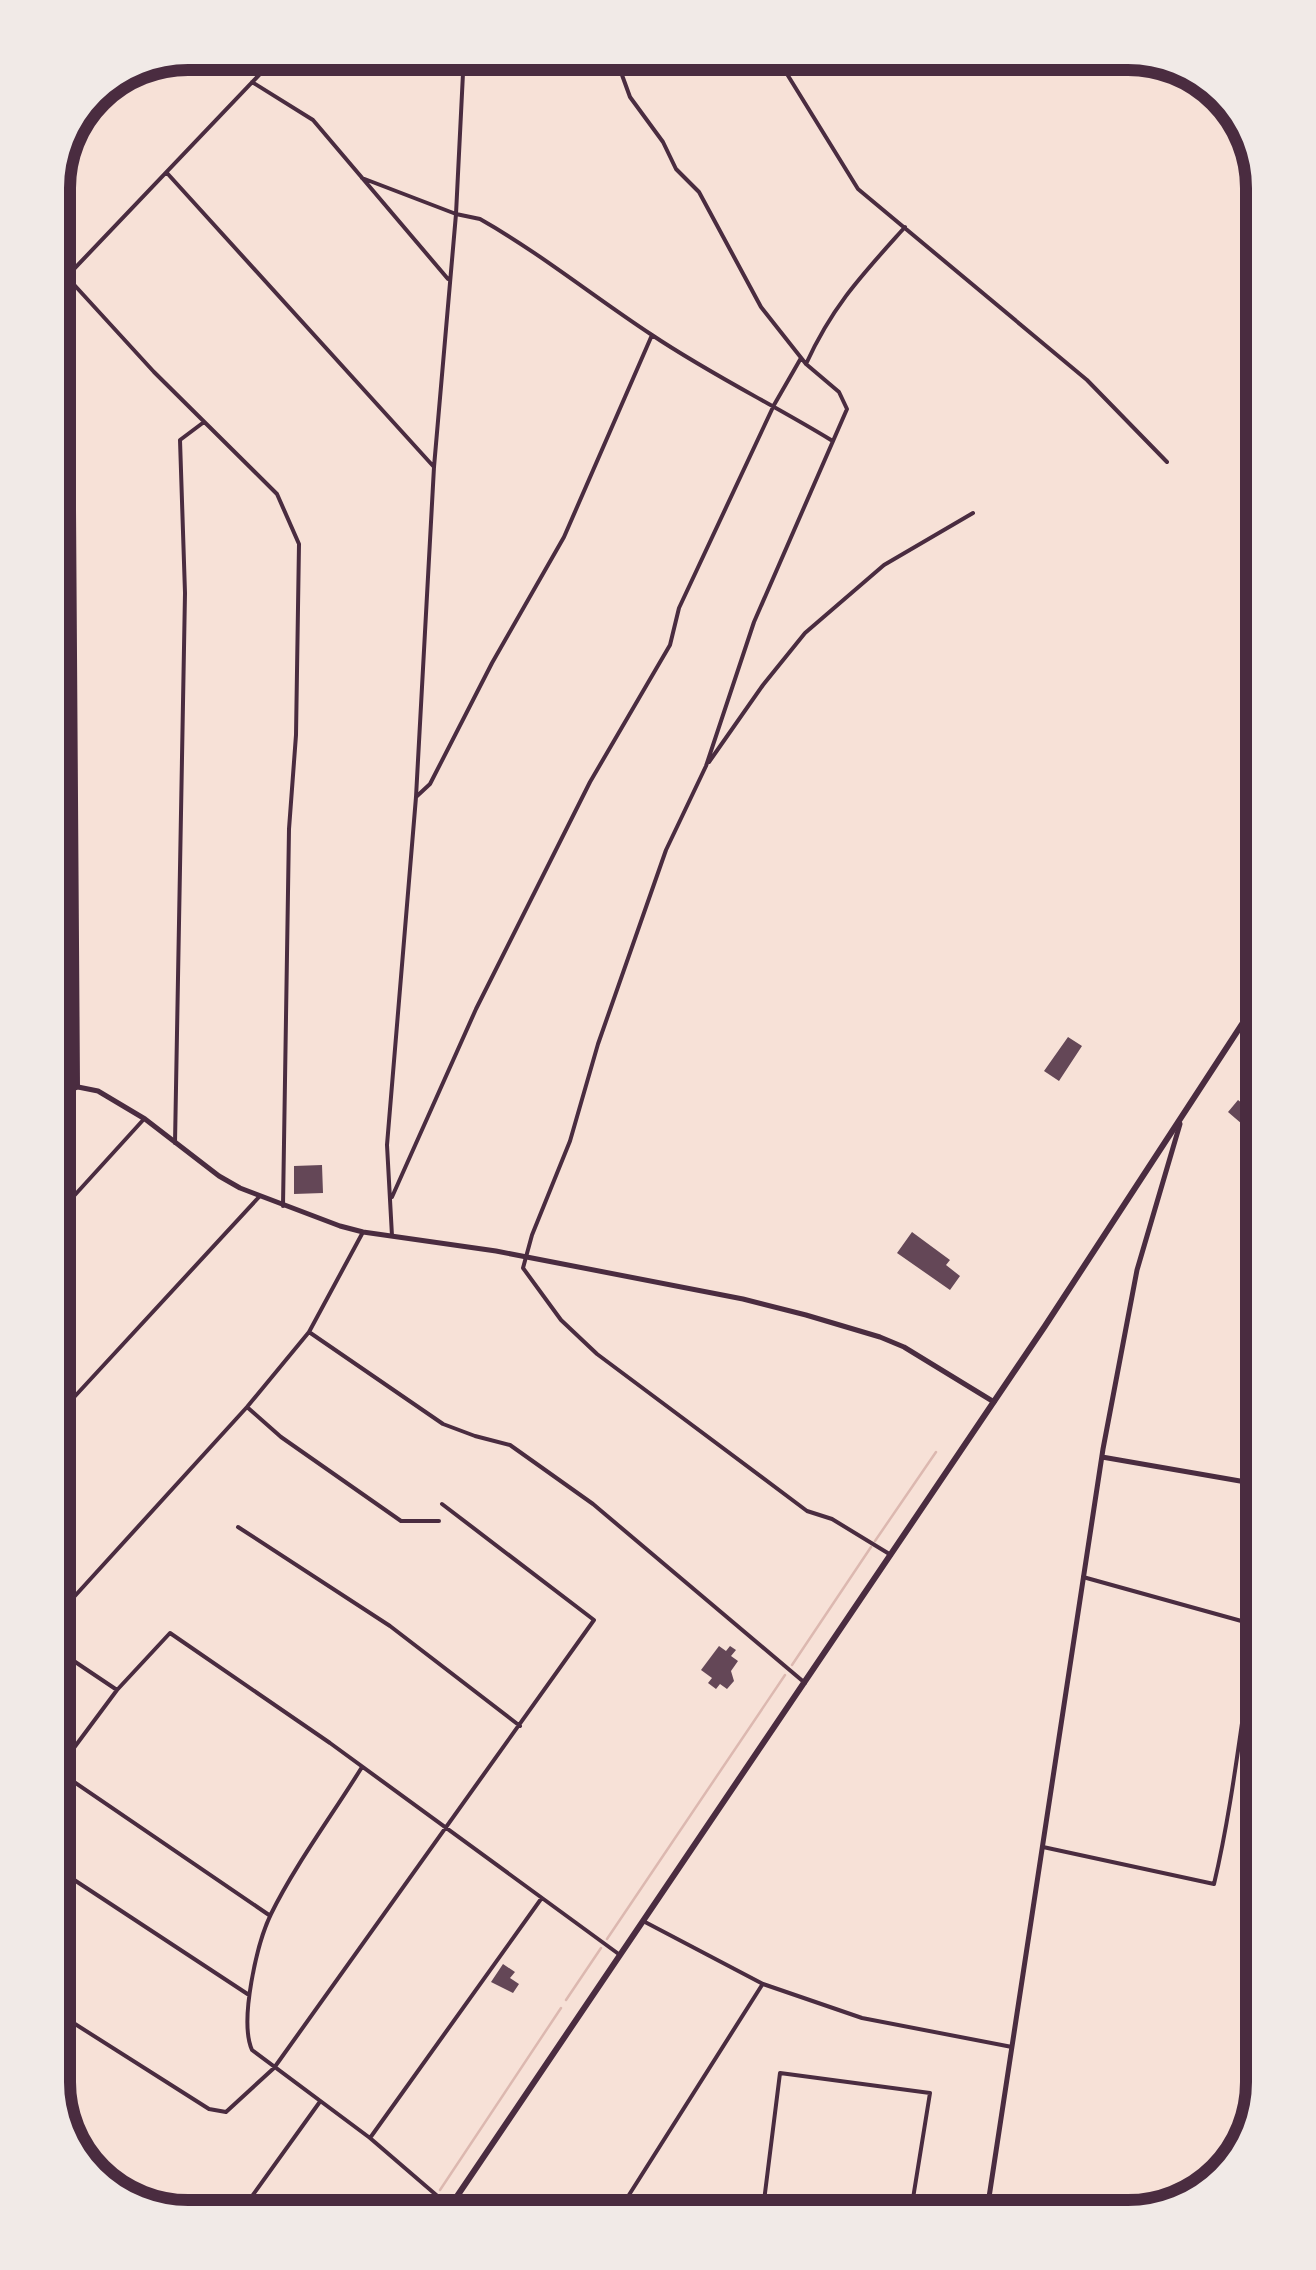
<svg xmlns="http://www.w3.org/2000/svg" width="1316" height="2270" font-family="'Golos Text',sans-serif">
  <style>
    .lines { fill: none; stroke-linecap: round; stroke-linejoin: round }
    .stream { stroke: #dcb8b0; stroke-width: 2.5 }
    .building { fill: #644757 }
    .minor { stroke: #4a2c40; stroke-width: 4 }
    .tertiary { stroke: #4a2c40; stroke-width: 5 }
    .trunk { stroke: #4a2c40; stroke-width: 6 }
    .rim { fill: none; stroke: #4a2c40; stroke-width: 12 }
  </style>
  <rect width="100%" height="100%" fill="#f7e1d7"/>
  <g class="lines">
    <path class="stream" d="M 66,150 L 146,70
      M 875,1541 L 936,1452
      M 792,1665 L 871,1547
      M 607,1939 L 785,1675
      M 566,2000 L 601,1948
      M 440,2190 L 561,2008
      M 421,2217 L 433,2201"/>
  </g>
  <path class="building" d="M 1068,1037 L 1082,1046 L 1059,1081 L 1044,1071 Z
    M 1238,1100 L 1252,1111 L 1242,1124 L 1228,1112 Z
    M 322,1165 L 323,1193 L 294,1194 L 294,1166 Z
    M 912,1232 L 950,1260 L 946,1265 L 960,1276 L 950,1290 L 897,1253 Z
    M 719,1646 L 726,1651 L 730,1646 L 736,1650 L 731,1656 L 738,1661 L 731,1671 L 734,1681 L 727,1689 L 720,1684 L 716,1689 L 708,1683 L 712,1678 L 701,1670 Z
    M 503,1964 L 515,1972 L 510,1978 L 519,1984 L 513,1993 L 491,1982 Z"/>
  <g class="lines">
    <path class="minor" d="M 614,53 L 630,97 L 663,142 L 676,169 L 699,192 L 761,307 L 806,364 L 839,392 L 847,409 L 754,622 L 706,766 L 666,850 L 598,1044 L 570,1141 L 532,1235 L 523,1268 L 561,1320 L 597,1354 L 807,1511 L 832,1519 L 891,1555
      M 774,53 L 858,189 L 1087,380 L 1167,462
      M 252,82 L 313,120 L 448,279
      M 167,173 L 434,467
      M 362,178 L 456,214 L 480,219 C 540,253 594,297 652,335 C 710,374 772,404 831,440
      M 67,277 L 154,372 L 277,494 L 299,544 L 296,735 L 289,829 L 283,1206
      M 53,291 L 280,53
      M 53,349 L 73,365 L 78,1087
      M 806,364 C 833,305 862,275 905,227
      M 709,762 L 763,685 L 805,633 L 884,565 L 973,513
      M 416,797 L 430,784 L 492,663 L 564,537 L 652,335
      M 175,1143 L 185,593 L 180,440 L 204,422
      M 392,1197 L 476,1009 L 590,782 L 670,645 L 679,608 L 774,405 L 801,358
      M 53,1219 L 144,1119
      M 392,1236 L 387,1145 L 416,797 L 434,467 L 456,214 L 464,53
      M 309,1332 L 443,1424 L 475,1436 L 510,1445 L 593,1504 L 805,1683
      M 247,1407 L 281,1437 L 401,1521 L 439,1521
      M 53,1420 L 259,1197
      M 238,1527 L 390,1626 L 520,1726
      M 1083,1577 L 1263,1627
      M 53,1620 L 247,1407 L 309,1332 L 363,1232
      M 53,1647 L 117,1690
      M 362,1767 C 333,1814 295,1865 271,1914 C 257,1943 239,2021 252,2050 L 370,2138 L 449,2206
      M 58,1771 L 269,1915
      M 53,1776 L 117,1690 L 170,1633 L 330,1743 L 620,1955
      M 1043,1847 L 1214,1884 C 1234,1799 1242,1712 1257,1625
      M 53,1866 L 249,1995
      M 645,1922 L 763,1984 L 862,2018 L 1012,2047
      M 53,2010 L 209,2109 L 226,2112 L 274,2068 L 594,1620 L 442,1504
      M 370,2138 L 541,1899
      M 95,2174 L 136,2203
      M 237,2217 L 319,2103
      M 615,2217 L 762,1985
      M 762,2217 L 780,2073 L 930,2093 L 910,2217"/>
    <path class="tertiary" d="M 53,1096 L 78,1087 L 98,1091 L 145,1119 L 219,1176 L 240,1188 L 340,1226 L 363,1232 L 496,1251 L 743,1299 L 806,1315 L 880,1337 L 904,1347 L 994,1402
      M 1102,1457 L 1263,1485
      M 986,2217 L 1103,1449 L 1137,1270 L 1180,1124"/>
    <path class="trunk" d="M 443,2217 L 1045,1326 L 1263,992"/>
  </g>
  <path d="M0 0H1316V2270H0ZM188 70H1128A118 118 0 0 1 1246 188V2082A118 118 0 0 1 1128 2200H188A118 118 0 0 1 70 2082V188A118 118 0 0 1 188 70Z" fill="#f1eae7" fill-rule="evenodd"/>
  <path class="rim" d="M188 70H1128A118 118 0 0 1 1246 188V2082A118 118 0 0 1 1128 2200H188A118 118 0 0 1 70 2082V188A118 118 0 0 1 188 70Z"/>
</svg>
